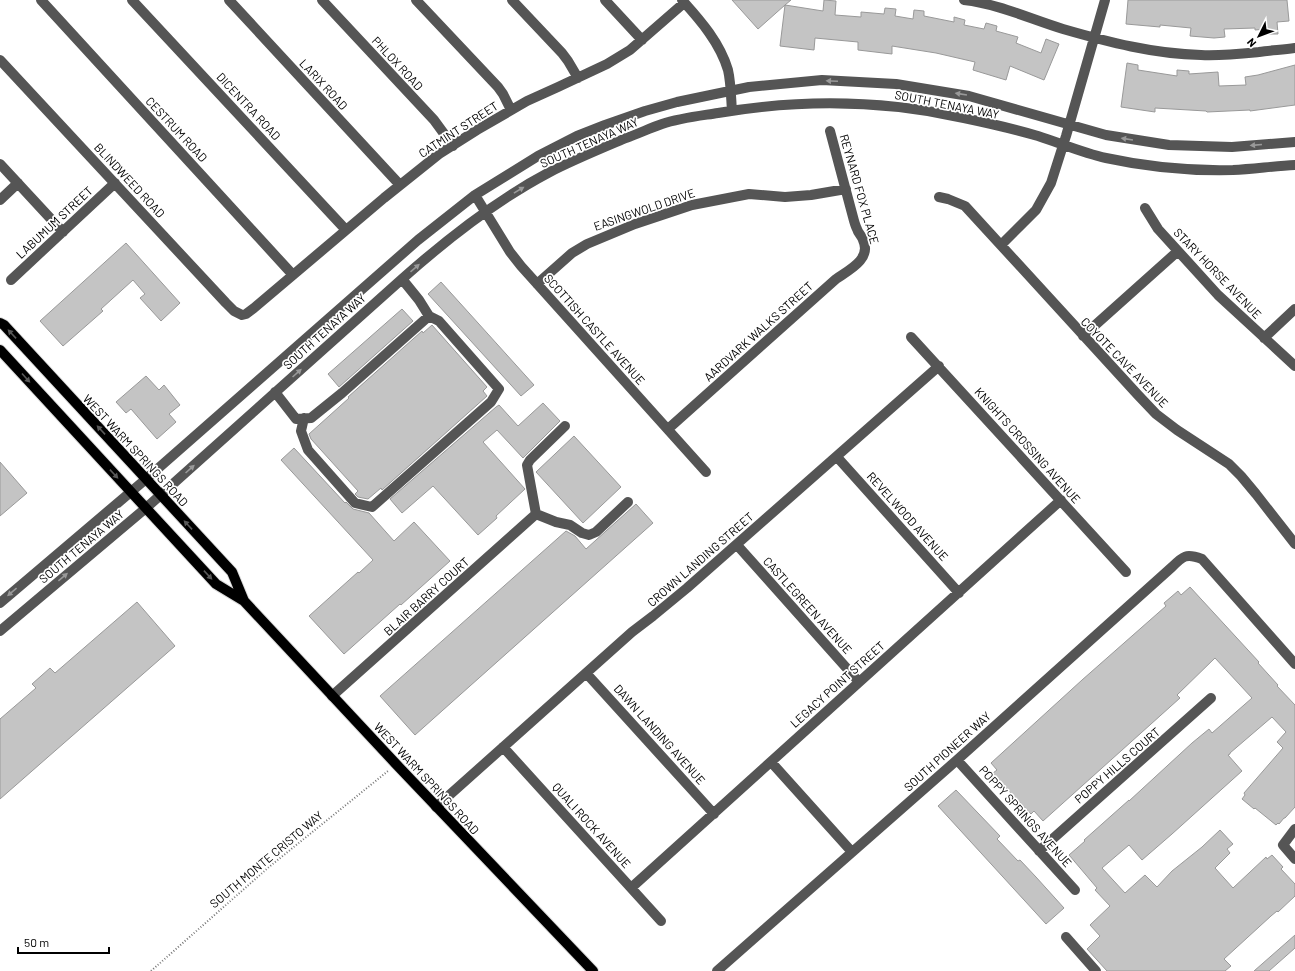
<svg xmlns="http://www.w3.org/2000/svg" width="1295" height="971" font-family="Barlow,sans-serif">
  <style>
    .building { fill: #c4c4c4; stroke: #999 }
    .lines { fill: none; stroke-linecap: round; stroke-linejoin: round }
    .major-casing { stroke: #dbdbdb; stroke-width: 12 }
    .path { stroke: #777; stroke-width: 2; stroke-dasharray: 1 2; stroke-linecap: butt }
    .minor { stroke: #555; stroke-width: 10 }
    .major { stroke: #000; stroke-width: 10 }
    .oneway { fill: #999 }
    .oneway2 { fill: #595959 }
    .labels { text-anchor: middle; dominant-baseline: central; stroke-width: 3.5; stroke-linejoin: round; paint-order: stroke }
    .street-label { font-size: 12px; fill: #000; stroke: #fff }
  </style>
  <rect width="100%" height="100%" fill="#fff"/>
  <path class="building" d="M 732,0 L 791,0 L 785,5 L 823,11 L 824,0 L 836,1 L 835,15 L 861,17 L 861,12 L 884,14 L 885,8 L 896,9 L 895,16 L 913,19 L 914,10 L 924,11 L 924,16 L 954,22 L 954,17 L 965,20 L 964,25 L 984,29 L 986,23 L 997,26 L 996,31 L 1018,37 L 1016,43 L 1041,53 L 1046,39 L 1059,44 L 1044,80 L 1010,66 L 1006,80 L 973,70 L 975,62 L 936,53 L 892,46 L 892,54 L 858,50 L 858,42 L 815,38 L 814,50 L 780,46 L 785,5 L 758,29 Z
    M 1128,0 L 1287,0 L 1289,21 L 1277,22 L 1278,34 L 1268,34 L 1267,29 L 1255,30 L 1255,28 L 1224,29 L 1225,37 L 1214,38 L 1190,36 L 1191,28 L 1160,25 L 1160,27 L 1126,24 Z
    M 1127,63 L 1138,65 L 1138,70 L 1177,76 L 1177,70 L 1189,71 L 1189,74 L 1218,72 L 1219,86 L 1246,85 L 1245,77 L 1258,75 L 1295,65 L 1295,105 L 1250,111 L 1250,110 L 1207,112 L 1206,111 L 1155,108 L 1155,112 L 1121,107 Z
    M 126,243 L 180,303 L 161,321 L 140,298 L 145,294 L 133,280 L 101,309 L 103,311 L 63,346 L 40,321 Z
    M 441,282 L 534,385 L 521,396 L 428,294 Z
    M 402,309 L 413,321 L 339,387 L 328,374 Z
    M 432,325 L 487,387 L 483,391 L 487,396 L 382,490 L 381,488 L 368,499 L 358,497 L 355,494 L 358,491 L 311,439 L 309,434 L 349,398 L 348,397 L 422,331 L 423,333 Z
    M 146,376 L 159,390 L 164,385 L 180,405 L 169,414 L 176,422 L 157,439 L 131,409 L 126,413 L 116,402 Z
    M 543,403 L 560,421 L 523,458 L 497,430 L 483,442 L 525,489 L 496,516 L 497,518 L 478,535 L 433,486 L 402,513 L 390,499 L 496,407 L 499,405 L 518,426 Z
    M 574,436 L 621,487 L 583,523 L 536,472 Z
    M 294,448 L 345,503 L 346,502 L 353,509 L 369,513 L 394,541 L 414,522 L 450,561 L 401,605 L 400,604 L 344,654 L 309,616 L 358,572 L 359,573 L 373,560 L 281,460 Z
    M 0,462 L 27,493 L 0,516 Z
    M 636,504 L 653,523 L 415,735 L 380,696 L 566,531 L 575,536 L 586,549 Z
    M 1190,587 L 1259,662 L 1258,663 L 1278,685 L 1277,686 L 1295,705 L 1295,807 L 1285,818 L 1284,818 L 1279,824 L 1278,823 L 1276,825 L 1255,808 L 1254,809 L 1242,799 L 1245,795 L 1244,793 L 1283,748 L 1277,742 L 1286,732 L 1272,717 L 1230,753 L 1230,754 L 1228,755 L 1242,771 L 1172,834 L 1142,860 L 1129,845 L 1102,868 L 1125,893 L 1145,875 L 1157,887 L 1172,871 L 1202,847 L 1220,830 L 1233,844 L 1227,849 L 1230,853 L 1215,868 L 1233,888 L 1266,857 L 1267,859 L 1272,855 L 1283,867 L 1281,869 L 1295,884 L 1295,896 L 1278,912 L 1277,911 L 1271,916 L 1224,959 L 1231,966 L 1225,971 L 1107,971 L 1087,949 L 1100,936 L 1090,925 L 1110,906 L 1095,890 L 1097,888 L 1069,855 L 1085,841 L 1084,840 L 1129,800 L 1129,801 L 1192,743 L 1209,729 L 1212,733 L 1252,698 L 1215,658 L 1177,695 L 1180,698 L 1043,821 L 1034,811 L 1031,814 L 1007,789 L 993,773 L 997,770 L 991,763 L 1082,680 L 1166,606 L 1164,603 L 1178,591 L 1181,595 Z
    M 137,602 L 175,646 L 0,799 L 0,719 L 36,688 L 32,684 L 50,668 L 55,673 Z
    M 956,790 L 1000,836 L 997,839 L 1018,861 L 1020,860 L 1036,877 L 1064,908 L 1046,924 L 938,806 Z
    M 1295,935 L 1295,948 L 1269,971 L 1254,971 Z"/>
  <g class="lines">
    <defs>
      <path id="major" d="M 0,323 L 4,325 L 232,572 L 244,601
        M 0,350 L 216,584 L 244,601 L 396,764 L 593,971"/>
    </defs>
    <use href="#major" class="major-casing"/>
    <path class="path" d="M 151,971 L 269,867 L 388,771"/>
    <path class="minor" d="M 41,0 L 293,275
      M 132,0 L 346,230
      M 229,0 L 400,185
      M 322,0 L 434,120 L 453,146
      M 416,0 L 498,87 L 503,94 L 511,110
      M 512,0 L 562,53 L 568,61 L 578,78
      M 605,0 L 642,40
      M 682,0 C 701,21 720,43 728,70 C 731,83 731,98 732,111
      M 964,0 C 999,4 1030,19 1063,29 C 1108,42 1154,54 1201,55 C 1220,56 1239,54 1259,52 C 1271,50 1283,50 1295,48
      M 0,60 L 226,303 L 234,311 L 242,315 L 246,314 L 254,308 L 384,198 L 439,154 L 477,130 L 527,101 L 558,87 L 607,64 L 630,50 L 684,3
      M 0,164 L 63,232
      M 475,195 L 510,252 L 521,266 L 706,472
      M 939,197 L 948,199 L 965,206 L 1138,395 L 1156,414 L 1177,430 L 1229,464 L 1241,476 L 1256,494 L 1295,544
      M 0,200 L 18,183
      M 1145,208 L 1158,229 L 1218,295 L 1295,366
      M 1001,245 L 1036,210 L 1051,183 L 1066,136 L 1105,0
      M 402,279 L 419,300 L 429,316
      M 11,280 L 115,183
      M 537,284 L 572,253 L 587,244 L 635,224 L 692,205 L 749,194 L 785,197 L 811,195 L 846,189
      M 1083,336 L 1178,251
      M 911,337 L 1126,572
      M 1264,338 L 1295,309
      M 275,392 L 296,419 L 311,418 L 342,393 L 429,316 L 439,321 L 499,389 L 491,402 L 372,507 L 355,503 L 308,450 L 301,431 L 304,418
      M 668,429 L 836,279 C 849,270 872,259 863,240 C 862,236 858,233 857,229 C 855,225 854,221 853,217 L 830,131
      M 837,457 L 959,593
      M 536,514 L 556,522 L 570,525 L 582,533 L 589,535 L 596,532 L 628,502
      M 536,514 L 527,465 L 530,460 L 565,426
      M 737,545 L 859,682
      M 0,603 L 146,479 L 418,240 L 475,195 L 538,156 L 577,136 L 605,125 L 645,111 L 677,102 L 749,87 L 822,80 L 896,84 L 969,96 L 1106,135 L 1169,145 L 1232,147 L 1295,142
      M 0,631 L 146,508 L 402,279 C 447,239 495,201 548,173 C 573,160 600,149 626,138 C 638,134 650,128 662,124 C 680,118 699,116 718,113 C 800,99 883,100 964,118 C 988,123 1014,129 1038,136 C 1060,143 1083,153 1106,158 C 1147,167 1191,171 1233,170 C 1254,169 1274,166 1295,165
      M 586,673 L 714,814
      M 332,696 L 536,514
      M 503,747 L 661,921
      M 957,760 L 1075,890
      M 771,762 L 852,852
      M 436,807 L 632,632 L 653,616 L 687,588 L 939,366
      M 1295,829 L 1283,845 L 1295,859
      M 1039,851 L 1211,698
      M 631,888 L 1061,500
      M 1066,937 L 1096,971
      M 717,971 L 957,760 L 1172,567 C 1183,556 1186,553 1202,559 L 1295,664"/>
    <use href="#major" class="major"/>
  </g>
  <defs><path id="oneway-solid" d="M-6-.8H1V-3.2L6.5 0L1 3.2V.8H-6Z"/></defs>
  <g class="oneway">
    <use href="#oneway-solid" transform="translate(832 81) rotate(-177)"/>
    <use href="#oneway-solid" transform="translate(961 94) rotate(-171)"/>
    <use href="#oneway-solid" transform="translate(1127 139) rotate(-171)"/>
    <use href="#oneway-solid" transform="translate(1256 145) rotate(175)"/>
    <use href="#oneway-solid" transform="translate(519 190) rotate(-31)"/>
    <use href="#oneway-solid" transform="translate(415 268) rotate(-41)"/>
    <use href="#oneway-solid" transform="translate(297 373) rotate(-42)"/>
    <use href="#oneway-solid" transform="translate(190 469) rotate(-42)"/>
    <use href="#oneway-solid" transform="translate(63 577) rotate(-40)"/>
    <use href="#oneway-solid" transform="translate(12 592) rotate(140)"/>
  </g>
  <g class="oneway2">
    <use href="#oneway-solid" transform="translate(12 334) rotate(-133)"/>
    <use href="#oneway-solid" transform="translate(26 378) rotate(48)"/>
    <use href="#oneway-solid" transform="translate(101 430) rotate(-133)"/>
    <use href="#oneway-solid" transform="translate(114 474) rotate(47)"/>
    <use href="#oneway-solid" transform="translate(188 525) rotate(-133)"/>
    <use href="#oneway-solid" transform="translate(208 575) rotate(47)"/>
  </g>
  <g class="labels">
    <g class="street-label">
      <text transform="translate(398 63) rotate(47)">PHLOX ROAD</text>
      <text transform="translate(324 84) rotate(47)">LARIX ROAD</text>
      <text transform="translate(947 104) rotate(11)">SOUTH TENAYA WAY</text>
      <text transform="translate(249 106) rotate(47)">DICENTRA ROAD</text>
      <text transform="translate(177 129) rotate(47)">CESTRUM ROAD</text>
      <text transform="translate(458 129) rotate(-33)">CATMINT STREET</text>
      <text transform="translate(589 142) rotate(-24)">SOUTH TENAYA WAY</text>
      <text transform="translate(130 180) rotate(47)">BLINDWEED ROAD</text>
      <text transform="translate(860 189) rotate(74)">REYNARD FOX PLACE</text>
      <text transform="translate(644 209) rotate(-19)">EASINGWOLD DRIVE</text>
      <text transform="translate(54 222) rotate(-43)">LABUMUM STREET</text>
      <text transform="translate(1218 273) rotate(46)">STARY HORSE AVENUE</text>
      <text transform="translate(595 329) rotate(48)">SCOTTISH CASTLE AVENUE</text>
      <text transform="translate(324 331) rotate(-42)">SOUTH TENAYA WAY</text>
      <text transform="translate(758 331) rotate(-42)">AARDVARK WALKS STREET</text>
      <text transform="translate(1125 362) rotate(46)">COYOTE CAVE AVENUE</text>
      <text transform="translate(1028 445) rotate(48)">KNIGHTS CROSSING AVENUE</text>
      <text transform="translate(136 450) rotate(47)">WEST WARM SPRINGS ROAD</text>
      <text transform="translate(908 516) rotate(48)">REVELWOOD AVENUE</text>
      <text transform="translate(81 546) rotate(-40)">SOUTH TENAYA WAY</text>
      <text transform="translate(700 559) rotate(-41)">CROWN LANDING STREET</text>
      <text transform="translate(426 596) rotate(-42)">BLAIR BARRY COURT</text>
      <text transform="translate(808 605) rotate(48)">CASTLEGREEN AVENUE</text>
      <text transform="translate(837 684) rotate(-42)">LEGACY POINT STREET</text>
      <text transform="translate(660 734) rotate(48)">DAWN LANDING AVENUE</text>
      <text transform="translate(947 751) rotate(-42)">SOUTH PIONEER WAY</text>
      <text transform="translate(1117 765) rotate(-41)">POPPY HILLS COURT</text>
      <text transform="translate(427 778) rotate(47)">WEST WARM SPRINGS ROAD</text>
      <text transform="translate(1026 816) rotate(48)">POPPY SPRINGS AVENUE</text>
      <text transform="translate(592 825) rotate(48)">QUALI ROCK AVENUE</text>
      <text transform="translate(266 859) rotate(-40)">SOUTH MONTE CRISTO WAY</text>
    </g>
  </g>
  <g transform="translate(1259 36) rotate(228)" stroke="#ffffff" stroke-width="3" paint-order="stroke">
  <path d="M0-3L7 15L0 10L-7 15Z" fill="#000000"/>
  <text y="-6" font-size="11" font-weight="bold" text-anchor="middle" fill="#000000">N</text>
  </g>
  <path d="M18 947v6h91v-6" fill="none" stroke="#000000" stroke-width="2"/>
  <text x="24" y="947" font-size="12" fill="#000000" stroke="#ffffff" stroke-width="3" paint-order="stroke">50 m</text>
</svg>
